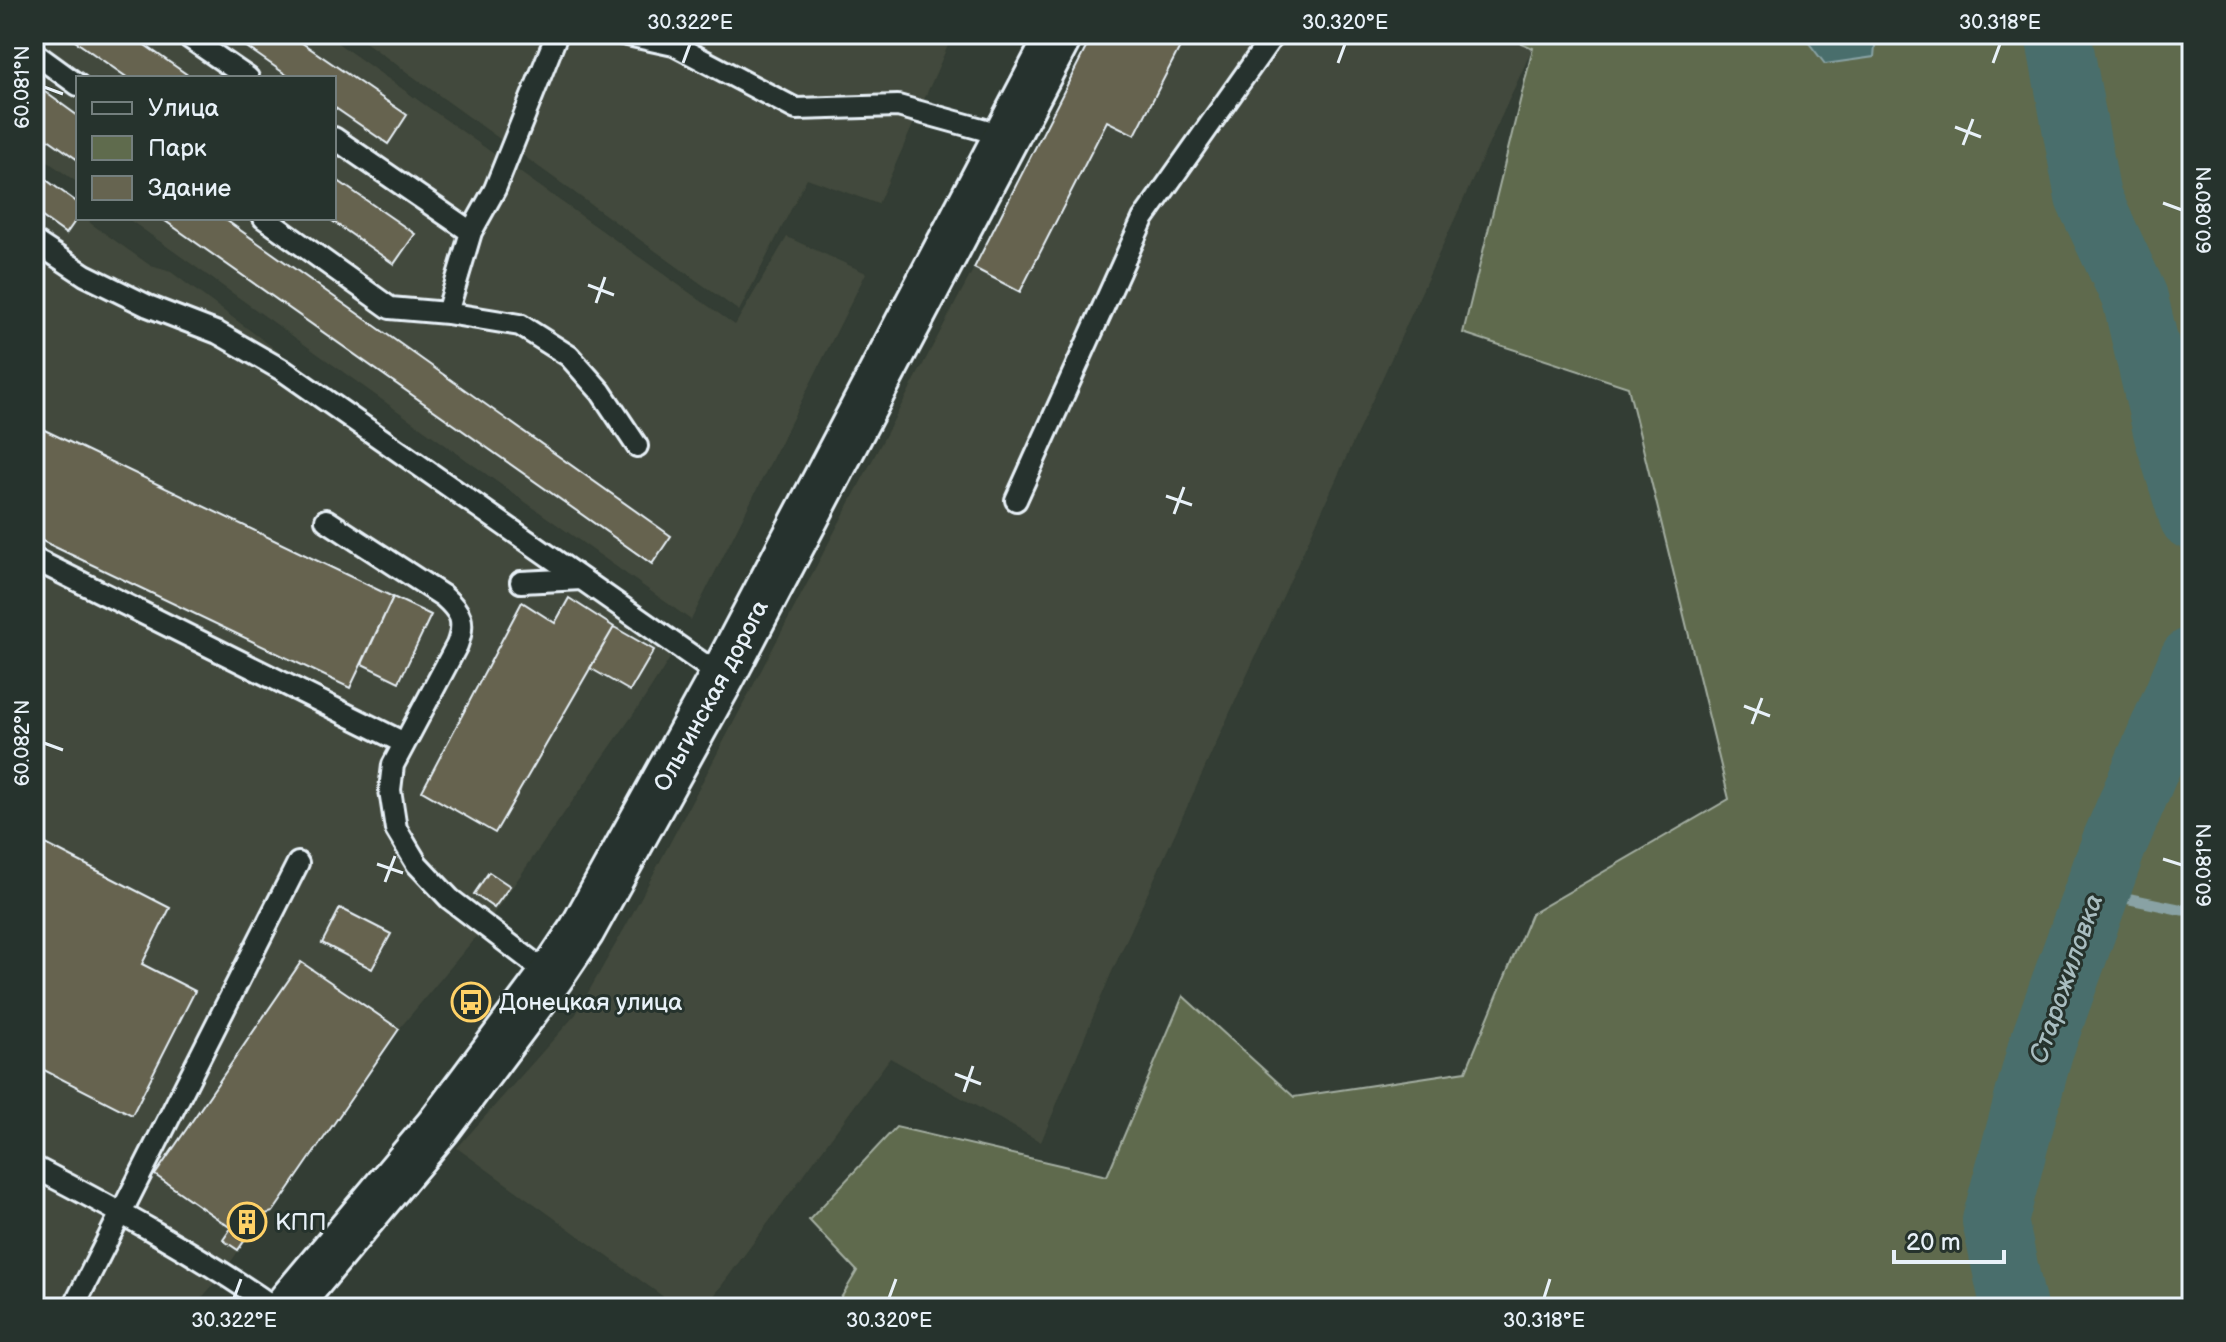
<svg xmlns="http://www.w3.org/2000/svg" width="2226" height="1342" font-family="'Balsamiq Sans',sans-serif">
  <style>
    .built { fill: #42493c }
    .green { fill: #5f6b4d; stroke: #a4aea2; stroke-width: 2 }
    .water { fill: #496e6c; stroke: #89a2a4; stroke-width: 2 }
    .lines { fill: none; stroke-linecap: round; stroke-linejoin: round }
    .stream { stroke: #89a2a4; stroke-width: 11 }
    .river { stroke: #496e6c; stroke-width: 66 }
    .building { fill: #666450; stroke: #e8f1f8; stroke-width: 2 }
    .service-casing { stroke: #e8f1f8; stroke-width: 26 }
    .tertiary-casing { stroke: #e8f1f8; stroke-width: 50 }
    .service { stroke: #26332d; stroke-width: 20 }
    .tertiary { stroke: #26332d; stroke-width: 44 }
    .ticks { fill: none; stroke: #e8f1f8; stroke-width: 3 }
    .labels { text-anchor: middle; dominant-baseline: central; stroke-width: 6; stroke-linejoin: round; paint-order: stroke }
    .street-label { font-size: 24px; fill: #e8f1f8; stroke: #26332d }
    .poi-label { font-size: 24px; fill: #e8f1f8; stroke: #26332d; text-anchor: start }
    .water-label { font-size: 26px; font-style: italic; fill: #a8bdc0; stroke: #26332d }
    .neatline { fill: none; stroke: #e8f1f8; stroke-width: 3 }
    .ticks-label { font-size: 20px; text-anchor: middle; fill: #e8f1f8 }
  </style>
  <rect width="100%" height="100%" fill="#333d34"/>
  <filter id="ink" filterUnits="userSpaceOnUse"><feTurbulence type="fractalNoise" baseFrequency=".0125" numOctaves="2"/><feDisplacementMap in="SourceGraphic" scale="16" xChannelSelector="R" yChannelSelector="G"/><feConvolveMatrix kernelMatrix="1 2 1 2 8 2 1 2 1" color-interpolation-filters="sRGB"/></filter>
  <g filter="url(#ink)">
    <path class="built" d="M 34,34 L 325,34 L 735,325 L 787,237 L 866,273 L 691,620 L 127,218 L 334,218 L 334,78 L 78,78 L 78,183 L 34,152 Z
      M 354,34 L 953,34 L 878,204 L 807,178 L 739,311 Z
      M 1093,34 L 1500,34 L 1533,47 L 1110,976 L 1041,1142 L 890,1058 L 705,1308 L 679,1308 L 457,1148 L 576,1014 L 627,924 L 974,268 Z
      M 34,171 L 78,203 L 78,218 L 89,218 L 90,223 L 151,266 L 171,272 L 302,369 L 683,638 L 644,699 L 485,926 L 399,1029 L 273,1212 L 262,1216 L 224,1272 L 193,1308 L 34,1308 Z"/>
    <path class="green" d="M 1500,34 L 2192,34 L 2192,1308 L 835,1308 L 857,1271 L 809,1220 L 896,1127 L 1107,1176 L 1183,996 L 1294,1097 L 1466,1071 L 1531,914 L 1729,799 L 1628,387 L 1463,333 L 1533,48 Z"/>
    <path class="water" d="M 1802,34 L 1876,34 L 1874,57 L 1825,64 Z"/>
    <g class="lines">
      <path class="stream" d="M 2097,892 L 2183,910 L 2192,909"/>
      <path class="river" d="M 2058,34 L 2088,197 L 2135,298 L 2167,435 L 2192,517
        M 2014,1308 L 1995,1221 L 2040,1051 L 2114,844 L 2192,660"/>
    </g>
    <path class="building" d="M 65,34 L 129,34 L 192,78 L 128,78 Z
      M 228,34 L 289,34 L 407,115 L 388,144 L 334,107 L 334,78 L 291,78 Z
      M 1093,34 L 1174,34 L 1184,39 L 1135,135 L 1107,121 L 1020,292 L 974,268 Z
      M 34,84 L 78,116 L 78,160 L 34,129 Z
      M 34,171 L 78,203 L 78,217 L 66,234 L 34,211 Z
      M 334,178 L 415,234 L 394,264 L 328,218 L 334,218 Z
      M 161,218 L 223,218 L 671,536 L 652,564 Z
      M 34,425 L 393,597 L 350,688 L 34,537 Z
      M 393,597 L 431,615 L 399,682 L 362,664 Z
      M 569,598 L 614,627 L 495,833 L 422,791 L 522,602 L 555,623 Z
      M 614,627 L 654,650 L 630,691 L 590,668 Z
      M 34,838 L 170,908 L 142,964 L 195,991 L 132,1115 L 34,1065 Z
      M 489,872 L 510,886 L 494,908 L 474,894 Z
      M 340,908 L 391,934 L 372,969 L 322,943 Z
      M 301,962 L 399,1029 L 273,1212 L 262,1215 L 247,1205 L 231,1228 L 155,1175 Z
      M 247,1205 L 262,1215 L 238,1250 L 223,1240 Z"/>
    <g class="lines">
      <defs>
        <path id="service" d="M 184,34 L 248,78
          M 623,34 L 674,45 L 796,109 L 898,106 L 1007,136
          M 34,53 L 78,85
          M 334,138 L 471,232
          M 264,218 L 390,308 L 447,313 L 520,325 L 569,356 L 601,392 L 637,446
          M 34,241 L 85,275 L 148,306 L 218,333 L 284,371 L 722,677
          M 447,313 L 471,232 L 495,189 L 557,34
          M 1016,500 L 1143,219 L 1274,34
          M 326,520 L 443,596 C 461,612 466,621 457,645 L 393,765 L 390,790 L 396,829 L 417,864 L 450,899 L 551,976
          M 34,559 L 404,743
          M 521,582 L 582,579
          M 34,1167 C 117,1210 198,1254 275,1308
          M 73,1308 L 298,863"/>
        <g id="tertiary">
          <path id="s1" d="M 286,1308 L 438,1127 L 551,976 L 582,930 L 722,677 L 1060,34"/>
        </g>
      </defs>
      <use href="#service" class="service-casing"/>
      <use href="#tertiary" class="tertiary-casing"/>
      <use href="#service" class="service"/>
      <use href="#tertiary" class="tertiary"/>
    </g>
  </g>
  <path class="ticks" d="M 683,63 L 690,44M 1338,63 L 1345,44M 1993,63 L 2000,44M 44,87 L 63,94M 1955,127 L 1981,137M 1963,145 L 1973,119M 2163,203 L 2182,210M 588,285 L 614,295M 596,303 L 605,277M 1166,496 L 1192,505M 1174,514 L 1184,487M 1744,706 L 1770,716M 1752,724 L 1762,698M 44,743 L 63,750M 2163,859 L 2182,865M 377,864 L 403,873M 385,882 L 395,856M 955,1074 L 981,1084M 964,1092 L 973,1066M 234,1298 L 241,1279M 889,1298 L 896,1279M 1544,1298 L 1550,1279"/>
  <defs>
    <symbol id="bus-ring" viewBox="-11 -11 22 22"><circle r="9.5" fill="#26332d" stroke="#ffd166" stroke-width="1.5"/><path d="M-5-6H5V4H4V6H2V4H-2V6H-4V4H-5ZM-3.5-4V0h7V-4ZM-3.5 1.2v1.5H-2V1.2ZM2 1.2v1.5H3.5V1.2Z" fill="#ffd166"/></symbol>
    <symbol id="building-ring" viewBox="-11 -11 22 22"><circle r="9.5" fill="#26332d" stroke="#ffd166" stroke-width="1.5"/><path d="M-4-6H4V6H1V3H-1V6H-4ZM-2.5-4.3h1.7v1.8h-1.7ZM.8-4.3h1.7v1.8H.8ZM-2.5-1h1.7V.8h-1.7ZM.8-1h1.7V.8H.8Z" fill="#ffd166"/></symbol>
  </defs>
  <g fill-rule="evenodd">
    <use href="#bus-ring" x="449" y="980" width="44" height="44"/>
    <use href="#building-ring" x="225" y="1200" width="44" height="44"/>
  </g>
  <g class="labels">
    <g class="street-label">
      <text stroke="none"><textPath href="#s1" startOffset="748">Ольгинская дорога</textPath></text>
    </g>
    <g class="poi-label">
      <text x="499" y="1002">Донецкая улица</text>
      <text x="275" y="1222">КПП</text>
    </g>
    <g class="water-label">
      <text transform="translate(2067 979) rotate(-71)">Старожиловка</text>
    </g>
  </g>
  <rect width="2226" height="1342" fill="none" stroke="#26332d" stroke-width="88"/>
  <rect x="76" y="76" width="260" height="144" fill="#26332d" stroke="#747f7e" stroke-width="2"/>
  <rect x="92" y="102" width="40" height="12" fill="#26332d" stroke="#747f7e" stroke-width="2"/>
  <text x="148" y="116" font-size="24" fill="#e8f1f8">Улица</text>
  <rect x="92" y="136" width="40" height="24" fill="#5f6b4d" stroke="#747f7e" stroke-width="2"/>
  <text x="148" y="156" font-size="24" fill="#e8f1f8">Парк</text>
  <rect x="92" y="176" width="40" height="24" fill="#666450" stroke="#747f7e" stroke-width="2"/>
  <text x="148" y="196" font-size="24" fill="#e8f1f8">Здание</text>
  <path d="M1894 1250v12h110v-12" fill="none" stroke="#e8f1f8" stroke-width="4"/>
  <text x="1906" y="1250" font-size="24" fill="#e8f1f8" stroke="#26332d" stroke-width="6" paint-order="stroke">20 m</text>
  <rect x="44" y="44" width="2138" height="1254" class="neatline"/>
  <g class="ticks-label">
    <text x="690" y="29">30.322°E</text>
    <text x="1345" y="29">30.320°E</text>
    <text x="2000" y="29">30.318°E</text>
    <text transform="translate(22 87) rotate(-90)" y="7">60.081°N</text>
    <text transform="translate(2204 210) rotate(-90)" y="7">60.080°N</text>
    <text transform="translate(22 743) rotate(-90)" y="7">60.082°N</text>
    <text transform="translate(2204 865) rotate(-90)" y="7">60.081°N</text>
    <text x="234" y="1327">30.322°E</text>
    <text x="889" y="1327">30.320°E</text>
    <text x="1544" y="1327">30.318°E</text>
  </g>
</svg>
